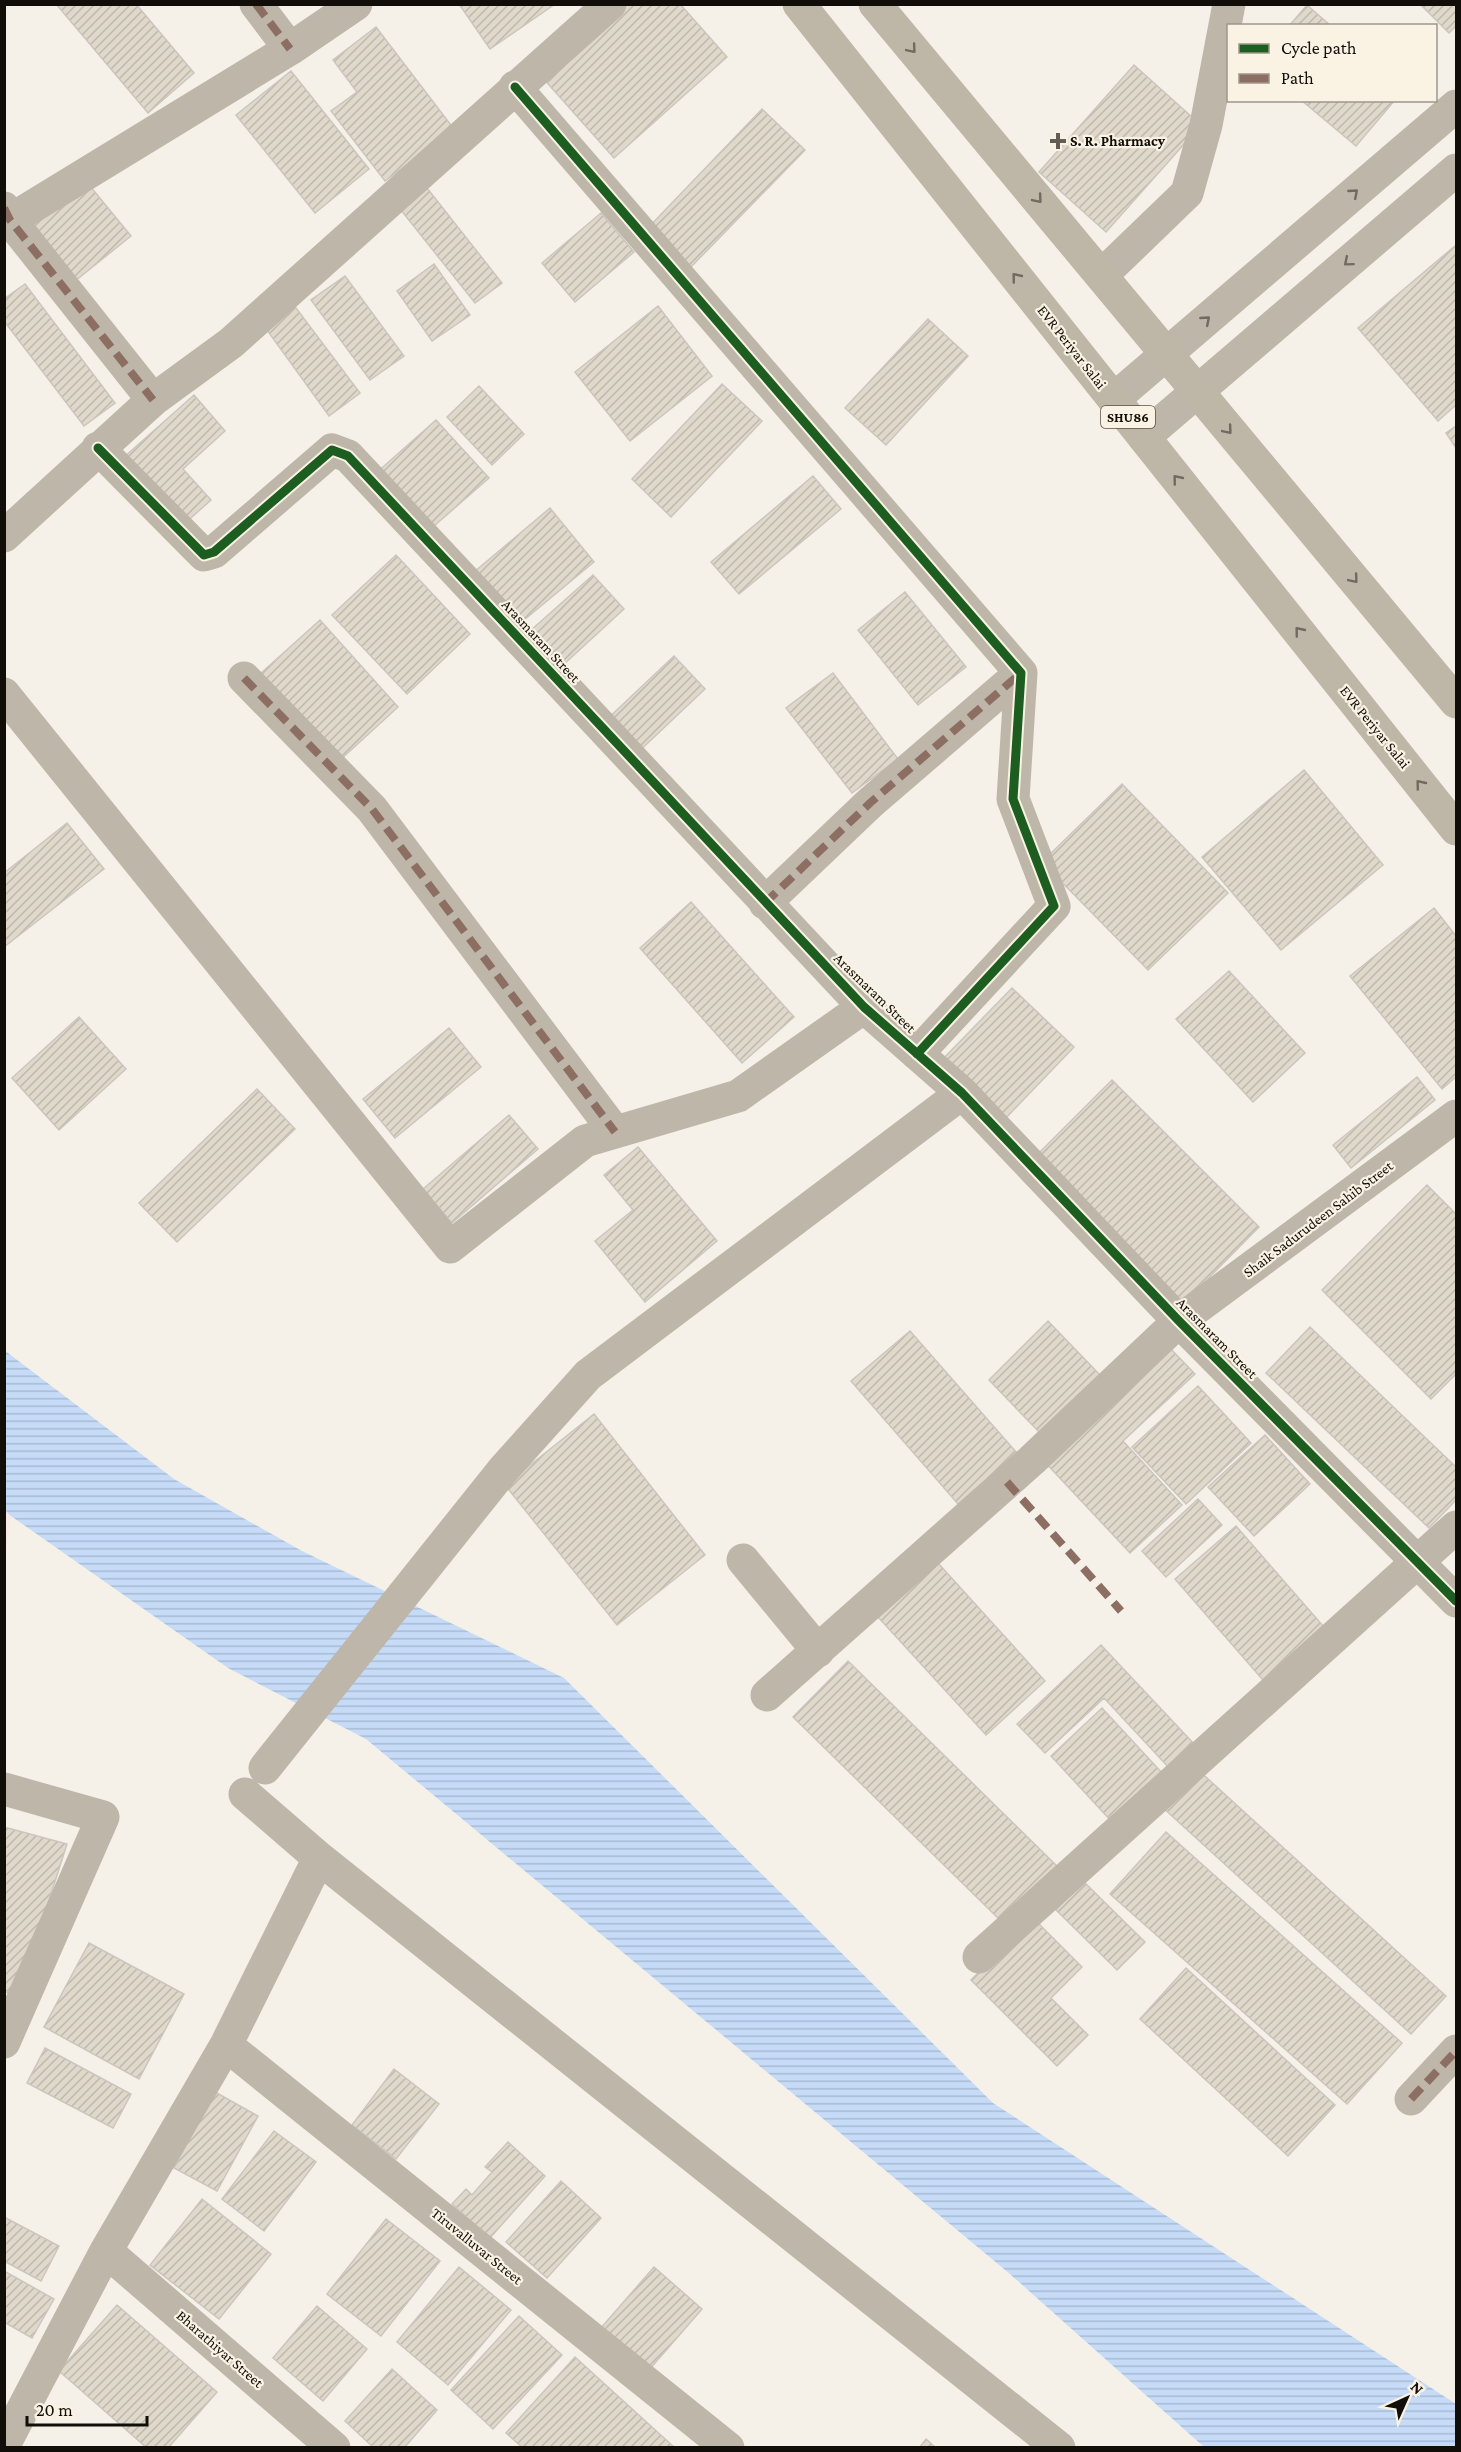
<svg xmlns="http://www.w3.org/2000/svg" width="1461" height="2452" font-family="'Crimson Pro',serif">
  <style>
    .commercial { fill: #f9e9e4 }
    .water { fill: url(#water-rules) }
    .building { fill: url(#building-hatch); stroke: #cac6bf; stroke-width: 1.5 }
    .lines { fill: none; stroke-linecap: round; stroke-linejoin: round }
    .minor { stroke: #beb6a9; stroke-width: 33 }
    .major { stroke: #beb6a7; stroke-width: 33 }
    .quiet { stroke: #8d6e63; stroke-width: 8; stroke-dasharray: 15 8; stroke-linecap: butt }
    .cycleway-casing { stroke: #faf2e3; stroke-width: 13 }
    .cycleway { stroke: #1b5e20; stroke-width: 9 }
    .oneway { stroke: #706a60 }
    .oneway2 { stroke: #706a61 }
    .poi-dot { fill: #615d57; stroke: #faf2e3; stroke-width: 2 }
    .labels { text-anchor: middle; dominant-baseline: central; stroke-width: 4.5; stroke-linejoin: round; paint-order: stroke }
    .shield { fill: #faf2e3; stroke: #57524a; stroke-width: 1.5 }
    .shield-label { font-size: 14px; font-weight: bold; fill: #110e09 }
    .poi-label { font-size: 15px; font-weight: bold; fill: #110e09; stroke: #faf2e3; text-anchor: start }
    .street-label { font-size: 15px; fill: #110e09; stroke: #faf2e3 }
  </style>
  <defs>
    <pattern id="water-rules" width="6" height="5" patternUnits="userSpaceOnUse" patternTransform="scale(1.5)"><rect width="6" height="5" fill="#c5dbf7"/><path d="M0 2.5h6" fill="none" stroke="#a8bbd2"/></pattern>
    <pattern id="building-hatch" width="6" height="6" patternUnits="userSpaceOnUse" patternTransform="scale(1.5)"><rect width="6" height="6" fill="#e0d9cb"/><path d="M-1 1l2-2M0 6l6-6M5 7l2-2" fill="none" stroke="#bfb9ad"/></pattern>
  </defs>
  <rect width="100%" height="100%" fill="#f5f1e8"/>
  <path class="commercial" d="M 5,1509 L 11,1516 L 5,1559 Z"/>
  <path class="water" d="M 4,1350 L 174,1479 L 302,1551 L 564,1678 L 993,2103 L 1456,2404 L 1456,2447 L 1204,2447 L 1010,2274 L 366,1739 L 228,1668 L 11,1516 L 4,1509 Z"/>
  <path class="building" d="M 56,4 L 136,4 L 194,73 L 148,113 Z
    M 459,4 L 555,4 L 490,49 Z
    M 625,4 L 680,4 L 727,57 L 614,158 L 542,77 Z
    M 1420,4 L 1456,4 L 1456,26 L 1449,33 Z
    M 1307,5 L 1331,26 L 1289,26 Z
    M 376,27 L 454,129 L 385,181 L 331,111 L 357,92 L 333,60 Z
    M 1134,65 L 1201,125 L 1106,232 L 1039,172 Z
    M 291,71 L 369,169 L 315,213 L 236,115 Z
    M 1301,100 L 1395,100 L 1356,146 Z
    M 762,109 L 805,150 L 687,271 L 646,230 Z
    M 85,180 L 131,236 L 70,285 L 25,230 Z
    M 427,188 L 502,283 L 475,303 L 400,209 Z
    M 601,213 L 634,252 L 575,302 L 542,263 Z
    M 1456,245 L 1456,405 L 1438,421 L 1358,328 Z
    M 434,264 L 470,315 L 432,341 L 397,291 Z
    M 345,276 L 404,356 L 370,380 L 311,300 Z
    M 25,284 L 115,403 L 84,426 L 4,321 L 4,299 Z
    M 293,304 L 360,393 L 329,416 L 264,326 Z
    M 658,306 L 712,376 L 630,441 L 575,372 Z
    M 928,319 L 968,356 L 886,445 L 845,408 Z
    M 722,384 L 762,421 L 671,517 L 632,479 Z
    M 479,386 L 524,434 L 492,465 L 447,417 Z
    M 194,395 L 225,431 L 183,469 L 211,500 L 183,525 L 123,458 Z
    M 436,420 L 489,478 L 426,533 L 375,474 Z
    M 1456,426 L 1456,448 L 1446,433 Z
    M 813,476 L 841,509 L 739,594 L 711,562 Z
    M 550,508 L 594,562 L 518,625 L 474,572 Z
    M 396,555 L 470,634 L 407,694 L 332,615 Z
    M 593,575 L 624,609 L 562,666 L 530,631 Z
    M 905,592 L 966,667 L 918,705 L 858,630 Z
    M 320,620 L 398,707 L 339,761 L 260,674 Z
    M 674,656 L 705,689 L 633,757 L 602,724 Z
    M 833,673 L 898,759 L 852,793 L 786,708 Z
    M 1304,770 L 1383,865 L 1281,950 L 1202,857 Z
    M 1122,784 L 1228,893 L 1148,970 L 1042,862 Z
    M 67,823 L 104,869 L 4,947 L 4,873 Z
    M 691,902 L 794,1017 L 742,1063 L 640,948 Z
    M 1434,908 L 1456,936 L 1456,1077 L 1442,1089 L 1350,976 Z
    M 1229,971 L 1305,1053 L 1253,1102 L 1176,1019 Z
    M 1012,988 L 1074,1047 L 1002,1122 L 940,1062 Z
    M 79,1017 L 126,1069 L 59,1130 L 12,1078 Z
    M 449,1028 L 481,1067 L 395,1138 L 363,1099 Z
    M 1417,1077 L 1435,1100 L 1351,1168 L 1333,1145 Z
    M 1112,1080 L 1259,1227 L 1184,1303 L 1036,1156 Z
    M 257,1089 L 295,1129 L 177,1242 L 139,1203 Z
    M 509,1115 L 538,1149 L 452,1223 L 423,1189 Z
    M 638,1147 L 717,1241 L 645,1302 L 595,1241 L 633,1210 L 604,1175 Z
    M 1427,1185 L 1456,1214 L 1456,1374 L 1431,1399 L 1322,1290 Z
    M 1048,1321 L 1100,1375 L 1040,1433 L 989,1380 Z
    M 1310,1327 L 1456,1467 L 1456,1500 L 1429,1528 L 1266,1373 Z
    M 910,1331 L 1017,1453 L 958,1504 L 851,1381 Z
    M 1166,1344 L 1195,1374 L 1123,1441 L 1182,1505 L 1130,1553 L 1042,1459 Z
    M 1198,1386 L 1251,1443 L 1186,1504 L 1132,1447 Z
    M 594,1414 L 705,1555 L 617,1625 L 505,1485 Z
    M 1265,1435 L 1310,1484 L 1254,1536 L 1208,1487 Z
    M 1198,1499 L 1222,1525 L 1166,1577 L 1142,1551 Z
    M 1236,1526 L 1330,1634 L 1269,1687 L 1175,1579 Z
    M 938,1563 L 1045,1681 L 986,1735 L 878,1617 Z
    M 1101,1645 L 1196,1746 L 1171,1770 L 1104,1698 L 1045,1753 L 1017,1724 Z
    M 848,1661 L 1059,1868 L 1004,1924 L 793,1717 Z
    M 1102,1708 L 1163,1774 L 1112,1822 L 1051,1756 Z
    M 1196,1768 L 1446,1996 L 1411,2034 L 1161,1806 Z
    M 4,1827 L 67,1844 L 18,1997 L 4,1991 Z
    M 1166,1832 L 1402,2043 L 1347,2104 L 1110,1894 Z
    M 1083,1881 L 1145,1942 L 1117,1970 L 1056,1910 Z
    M 1033,1918 L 1082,1967 L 1051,1998 L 1088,2035 L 1057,2066 L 971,1980 Z
    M 89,1943 L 184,1994 L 139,2079 L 44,2027 Z
    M 1186,1968 L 1335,2105 L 1288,2156 L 1140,2019 Z
    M 45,2048 L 131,2094 L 113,2128 L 27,2083 Z
    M 394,2069 L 439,2104 L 396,2159 L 352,2125 Z
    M 215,2092 L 258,2116 L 217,2191 L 174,2168 Z
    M 274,2131 L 316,2162 L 264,2231 L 222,2199 Z
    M 508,2142 L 545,2176 L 490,2238 L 452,2204 L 466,2189 L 472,2195 L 492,2172 L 485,2167 Z
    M 561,2181 L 601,2218 L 547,2278 L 506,2242 Z
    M 202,2199 L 271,2254 L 219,2319 L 150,2265 Z
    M 4,2217 L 59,2246 L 41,2281 L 4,2261 Z
    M 386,2219 L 440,2261 L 381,2336 L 327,2294 Z
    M 459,2267 L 511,2310 L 448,2385 L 397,2342 Z
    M 654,2267 L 702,2309 L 649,2370 L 601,2328 Z
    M 4,2271 L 54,2299 L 32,2338 L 4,2322 Z
    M 117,2305 L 217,2392 L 168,2448 L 147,2448 L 59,2371 Z
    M 317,2306 L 367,2349 L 323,2401 L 273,2358 Z
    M 519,2316 L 562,2355 L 493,2429 L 451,2390 Z
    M 575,2357 L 675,2448 L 523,2448 L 506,2433 Z
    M 392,2369 L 437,2410 L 404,2448 L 374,2448 L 345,2421 Z
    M 926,2439 L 936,2448 L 919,2448 Z"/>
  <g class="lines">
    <path class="minor" d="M 256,4 L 290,49
      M 515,87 L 1021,673 L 1013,799 L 1054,906 L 917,1054
      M 4,208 L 10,220 L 153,400
      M 4,224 L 290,49 L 356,4
      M 1102,275 L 1187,193 L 1206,125 L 1229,4
      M 1114,399 L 1456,106
      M 1144,437 L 1456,170
      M 98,448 L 204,555 L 214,552 L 332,450 L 348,456 L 864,1007 L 962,1093 L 1179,1321 L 1456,1601
      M 4,536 L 153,400 L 231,343 L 610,4
      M 244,678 L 372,809 L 615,1132
      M 4,694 L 450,1247 L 585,1141 L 738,1096 L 864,1007
      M 765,903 L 870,803 L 1021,673
      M 743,1560 L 818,1651
      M 767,1695 L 1032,1460 L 1179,1321 L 1456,1116
      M 265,1768 L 503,1470 L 588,1375 L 962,1093
      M 4,1789 L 103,1817 L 4,2042
      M 245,1794 L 319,1858 L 1059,2448
      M 979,1957 L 1456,1527
      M 226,2045 L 728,2448
      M 1411,2099 L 1456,2051
      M 106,2251 L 334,2448
      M 4,2445 L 106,2251 L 226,2045 L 319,1858"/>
    <path class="major" d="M 799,4 L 1456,829
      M 875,4 L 1456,702"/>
    <path class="quiet" d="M 256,4 L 290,49
      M 4,208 L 10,220 L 153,400
      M 244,678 L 372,809 L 615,1132
      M 765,903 L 870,803 L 1021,673
      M 1007,1482 L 1121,1611
      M 1411,2099 L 1456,2051"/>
    <defs>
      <path id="cycleway" d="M 515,87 L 1021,673 L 1013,799 L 1054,906 L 917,1054
        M 98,448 L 204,555 L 214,552 L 332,450 L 348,456 L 864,1007 L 962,1093 L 1179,1321 L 1456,1601"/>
    </defs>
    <use href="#cycleway" class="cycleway-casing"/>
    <use href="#cycleway" class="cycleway"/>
  </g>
  <defs><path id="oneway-chevron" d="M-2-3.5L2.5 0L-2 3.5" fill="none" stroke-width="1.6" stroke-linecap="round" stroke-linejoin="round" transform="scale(1.5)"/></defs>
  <g class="oneway">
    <use href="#oneway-chevron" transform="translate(912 49) rotate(50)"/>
    <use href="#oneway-chevron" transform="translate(1038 199) rotate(50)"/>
    <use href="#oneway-chevron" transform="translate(1016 277) rotate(-129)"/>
    <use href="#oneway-chevron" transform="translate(1228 430) rotate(50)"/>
    <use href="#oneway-chevron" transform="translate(1177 479) rotate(-129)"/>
    <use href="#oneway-chevron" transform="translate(1354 579) rotate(50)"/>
    <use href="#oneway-chevron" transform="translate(1299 631) rotate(-129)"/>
    <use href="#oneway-chevron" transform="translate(1420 784) rotate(-129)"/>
  </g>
  <g class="oneway2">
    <use href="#oneway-chevron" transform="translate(1354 193) rotate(-41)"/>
    <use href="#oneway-chevron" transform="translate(1348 262) rotate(140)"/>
    <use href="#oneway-chevron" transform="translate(1206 320) rotate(-41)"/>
  </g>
  <path class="poi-dot" d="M1055 132h6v6h6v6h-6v6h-6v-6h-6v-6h6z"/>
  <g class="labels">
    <rect class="shield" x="1101" y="406" width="54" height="22" rx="4.5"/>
    <g class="shield-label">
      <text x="1128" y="417">SHU86</text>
    </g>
    <g class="poi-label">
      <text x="1070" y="141">S. R. Pharmacy</text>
    </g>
    <g class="street-label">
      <text transform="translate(1072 347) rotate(52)">EVR Periyar Salai</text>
      <text transform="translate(541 641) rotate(47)">Arasmaram Street</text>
      <text transform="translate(1375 727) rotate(51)">EVR Periyar Salai</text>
      <text transform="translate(875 993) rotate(44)">Arasmaram Street</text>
      <text transform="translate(1318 1219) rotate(-37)">Shaik Sadurudeen Sahib Street</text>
      <text transform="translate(1217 1338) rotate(45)">Arasmaram Street</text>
      <text transform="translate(477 2246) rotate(39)">Tiruvalluvar Street</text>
      <text transform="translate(220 2349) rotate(41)">Bharathiyar Street</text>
    </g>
  </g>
  <rect width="1461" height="2452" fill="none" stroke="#110e09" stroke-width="12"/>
  <rect x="1227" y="24" width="210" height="78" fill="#faf2e3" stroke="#9d978c" stroke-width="1.5"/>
  <rect x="1239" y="44" width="30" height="9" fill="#1b5e20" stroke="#9d978c" stroke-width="1.5"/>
  <text x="1281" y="54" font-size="18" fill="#110e09">Cycle path</text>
  <rect x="1239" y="74" width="30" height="9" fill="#8d6e63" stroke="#9d978c" stroke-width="1.5"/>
  <text x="1281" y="84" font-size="18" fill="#110e09">Path</text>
  <g transform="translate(1407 2398) rotate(45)" stroke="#faf2e3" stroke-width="4.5" paint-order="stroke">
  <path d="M0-4.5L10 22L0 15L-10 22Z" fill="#110e09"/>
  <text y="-9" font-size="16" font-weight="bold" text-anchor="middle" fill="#110e09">N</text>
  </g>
  <path d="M27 2416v9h120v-9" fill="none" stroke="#110e09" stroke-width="3"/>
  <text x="36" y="2416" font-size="18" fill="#110e09" stroke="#faf2e3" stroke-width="4.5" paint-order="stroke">20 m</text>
</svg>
